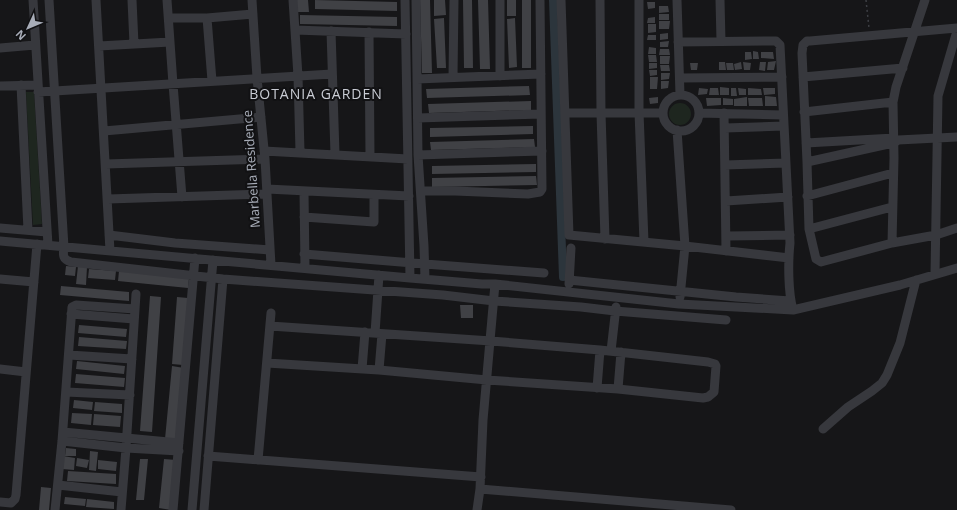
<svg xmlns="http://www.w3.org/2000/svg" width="957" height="510" font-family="'Open Sans',sans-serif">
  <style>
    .green { fill: #1e261f }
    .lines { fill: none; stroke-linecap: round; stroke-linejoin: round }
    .canal { stroke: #2c353c; stroke-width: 8 }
    .building { fill: #404145 }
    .path { stroke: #3d3f44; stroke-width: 1.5; stroke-dasharray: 2 3; stroke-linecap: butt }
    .street { stroke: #37383d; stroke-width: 9 }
    .labels { text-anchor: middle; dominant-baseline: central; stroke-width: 4; stroke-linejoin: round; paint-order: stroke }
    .street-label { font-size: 13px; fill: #a8adb8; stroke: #111113 }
    .neighbourhood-label { font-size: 14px; letter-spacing: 1px; fill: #c9ccd4; stroke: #111113 }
  </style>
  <rect width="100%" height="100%" fill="#161618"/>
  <path class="green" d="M 26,92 L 34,92 L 42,224 L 33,225 Z
    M669 114a11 11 0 1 1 22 0a11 11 0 1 1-22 0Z"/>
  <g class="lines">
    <path class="canal" d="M 553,0 L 563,277"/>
  </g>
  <path class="building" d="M 295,0 L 308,0 L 309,12 L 296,12 Z
    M 315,0 L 397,2 L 397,11 L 315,9 Z
    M 420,0 L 430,0 L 432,73 L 422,73 Z
    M 434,0 L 445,0 L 446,15 L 434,16 Z
    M 463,0 L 472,0 L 473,68 L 464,68 Z
    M 478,0 L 488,0 L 490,69 L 480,69 Z
    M 507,0 L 516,0 L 516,16 L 507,16 Z
    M 522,0 L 531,0 L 531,68 L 522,68 Z
    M 647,2 L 655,2 L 655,8 L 648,9 Z
    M 659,6 L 668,6 L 669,12 L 659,13 Z
    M 659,14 L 669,14 L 669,20 L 659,20 Z
    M 300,15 L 397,17 L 397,26 L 300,24 Z
    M 655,17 L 655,23 L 647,23 L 648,18 Z
    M 444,18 L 446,68 L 437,68 L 434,19 Z
    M 515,18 L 517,67 L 509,68 L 507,19 Z
    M 659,21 L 670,21 L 669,29 L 659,29 Z
    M 648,24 L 656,24 L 656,32 L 648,33 Z
    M 668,33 L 668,39 L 660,40 L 660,34 Z
    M 648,35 L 656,35 L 656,40 L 647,40 Z
    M 669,41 L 668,47 L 660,47 L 660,42 Z
    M 649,47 L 656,48 L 656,54 L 648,54 Z
    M 660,49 L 669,49 L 670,55 L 659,55 Z
    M 753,51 L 758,52 L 759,59 L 753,59 Z
    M 745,52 L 751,52 L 752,59 L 745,60 Z
    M 761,52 L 773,52 L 774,59 L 761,58 Z
    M 648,55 L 656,55 L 657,62 L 649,62 Z
    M 660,56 L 670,56 L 669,64 L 660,64 Z
    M 776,61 L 774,70 L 767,70 L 768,62 Z
    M 719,62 L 725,62 L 726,70 L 719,70 Z
    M 741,62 L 742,69 L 735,70 L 734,64 Z
    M 743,62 L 751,63 L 750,70 L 744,70 Z
    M 760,62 L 766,62 L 765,71 L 759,70 Z
    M 649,63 L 657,63 L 657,68 L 649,69 Z
    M 690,63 L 698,63 L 697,70 L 691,70 Z
    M 726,63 L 733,63 L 734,70 L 727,70 Z
    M 660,65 L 669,65 L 670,71 L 661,71 Z
    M 649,70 L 657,70 L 657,75 L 650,76 Z
    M 661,73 L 670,73 L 669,79 L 661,80 Z
    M 650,77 L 658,77 L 657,89 L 650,89 Z
    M 661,81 L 669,81 L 668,88 L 661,89 Z
    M 529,86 L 530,95 L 427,98 L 426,89 Z
    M 720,87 L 729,88 L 729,95 L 720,95 Z
    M 699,88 L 708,89 L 707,94 L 698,95 Z
    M 710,88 L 718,88 L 719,95 L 709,95 Z
    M 731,88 L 736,88 L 737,96 L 731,96 Z
    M 738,88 L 746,89 L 746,95 L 739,95 Z
    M 748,88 L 761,89 L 762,95 L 748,95 Z
    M 763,88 L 775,88 L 775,94 L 764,95 Z
    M 765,96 L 776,97 L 777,106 L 765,106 Z
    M 658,97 L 658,103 L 650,104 L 649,98 Z
    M 747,97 L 747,106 L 734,106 L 734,99 Z
    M 706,98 L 721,98 L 721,105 L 707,106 Z
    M 723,98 L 733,99 L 733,105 L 723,105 Z
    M 748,98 L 762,98 L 763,106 L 749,106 Z
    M 531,101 L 531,110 L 429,113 L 428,104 Z
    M 533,126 L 533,134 L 430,137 L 430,128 Z
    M 534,139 L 535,147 L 431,150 L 430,142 Z
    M 536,164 L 536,172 L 432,174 L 432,166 Z
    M 536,176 L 537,185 L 432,187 L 432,178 Z
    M 66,266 L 76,267 L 75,276 L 65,275 Z
    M 78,266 L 87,267 L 86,285 L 76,284 Z
    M 89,269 L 116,271 L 115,280 L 88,278 Z
    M 119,271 L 189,278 L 188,288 L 118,281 Z
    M 61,286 L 129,292 L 129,301 L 60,295 Z
    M 150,296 L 161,297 L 152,432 L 140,431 Z
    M 177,297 L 188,298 L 183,365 L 172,364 Z
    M 460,305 L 473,305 L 473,318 L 461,318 Z
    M 79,325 L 127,329 L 126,337 L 78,333 Z
    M 79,337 L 127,341 L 126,349 L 78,346 Z
    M 77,361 L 125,366 L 124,374 L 76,369 Z
    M 172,366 L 184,368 L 178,440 L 165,439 Z
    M 76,374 L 125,378 L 124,387 L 75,383 Z
    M 74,400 L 93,402 L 92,410 L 73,408 Z
    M 95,402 L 122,404 L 122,413 L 94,411 Z
    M 72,413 L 92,414 L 91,425 L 71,423 Z
    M 94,414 L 121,416 L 120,427 L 93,425 Z
    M 66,448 L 76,449 L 76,456 L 65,456 Z
    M 90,451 L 98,452 L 96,471 L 89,470 Z
    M 63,456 L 75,458 L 74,470 L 62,469 Z
    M 77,458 L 89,460 L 87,468 L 76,466 Z
    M 140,459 L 148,459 L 144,500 L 136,500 Z
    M 164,459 L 176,460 L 171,510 L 159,508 Z
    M 98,460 L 117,462 L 116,471 L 98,469 Z
    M 68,471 L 116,474 L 116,484 L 67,481 Z
    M 41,487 L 51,488 L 49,510 L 39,510 Z
    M 65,497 L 86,499 L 85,506 L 64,504 Z
    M 87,499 L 114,502 L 114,509 L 86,507 Z"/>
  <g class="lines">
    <path class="path" d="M 866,0 L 869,28"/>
    <path class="street" d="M 33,0 L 48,245
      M 49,0 L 64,247 C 63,255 62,259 71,262 L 223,279 L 443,295 L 494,301 L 581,307 L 615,311 L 726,320
      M 96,0 L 110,251
      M 132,0 L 134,44
      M 167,0 L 173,84 L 182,197
      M 252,0 L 257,78 L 265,159 L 271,265
      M 293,0 L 298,76 L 300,152
      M 405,0 L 410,278
      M 416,0 L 418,155 L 424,246 L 425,279
      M 500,0 L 500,76
      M 561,0 L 569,235 L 685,246 L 789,258
      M 600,0 L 601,113 L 605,239
      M 639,0 L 639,112 L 644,242
      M 677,0 L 680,95
      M 720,0 L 721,41
      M 169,18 L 207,18 L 253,14
      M 207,18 L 212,81
      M 957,28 L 810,41 L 807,41 L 803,45 L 802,53 L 807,162 L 809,229 L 816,259 L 821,262 L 892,243 L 936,235 L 957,228
      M 295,30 L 406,34
      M 331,31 L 335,154
      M 369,32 L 370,157
      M 678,42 L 771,41 L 776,41 L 780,45 L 790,243 C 788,262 788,292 793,310
      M 99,46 L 170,42
      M 0,48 L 35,45
      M 453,77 L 454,0
      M 803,77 L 903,68
      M 680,78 L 782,77
      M 417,79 L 541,74
      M 21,85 L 28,230
      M 0,86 L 38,85
      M 38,92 L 332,74
      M663 113a18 18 0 1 1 36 0a18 18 0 1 1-36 0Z
      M 804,112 L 893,102
      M 566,113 L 663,113
      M 699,113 L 783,115
      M 724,113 L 726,251
      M 418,118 L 541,114
      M 725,128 L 784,126
      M 677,130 L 685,246 L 680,297
      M 104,131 L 261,117
      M 806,143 L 894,138 L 898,140 L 957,137
      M 264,151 L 408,159
      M 418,155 L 542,151
      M 807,162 L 893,143 L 897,141
      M 106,164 L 265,159
      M 725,165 L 786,163
      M 267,189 L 409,196
      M 304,191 L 305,268
      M 421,191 L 455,191 L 528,194 L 540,192 L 542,189 L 540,0
      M 807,196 L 893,173
      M 108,199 L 267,194
      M 726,201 L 788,197
      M 304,217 L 374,222 L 374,195
      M 0,228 L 47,232
      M 809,229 L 892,207
      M 109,235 L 175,243 L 270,250
      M 727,236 L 790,235
      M 0,241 L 410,278 L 482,284 L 495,284 L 679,304 L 793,310 L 900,285 L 957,268
      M 892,243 L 894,158 L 893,102 L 896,87 L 925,0
      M 304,254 L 425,264 L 544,273
      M 935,274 L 938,96 L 957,31
      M 0,279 L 34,282
      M 569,280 L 736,297 L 790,301
      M 569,284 L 571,248
      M 71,314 L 134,319
      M 375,333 L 379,275
      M 611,351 L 616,307
      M 69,355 L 132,359
      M 267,363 L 379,370 L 487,380 L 618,389 L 703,398 L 708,397 L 714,392 L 716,366 L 715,364 L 708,362 L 600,350 L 491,341 L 270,326
      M 0,369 L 26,372
      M 362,369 L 365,332
      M 379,370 L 382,334
      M 597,388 L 600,350
      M 618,389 L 621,352
      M 66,392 L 130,395
      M 823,429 L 848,407 L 872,391 L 882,383 L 887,375 L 900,343 L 916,280
      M 63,432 L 179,443
      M 62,441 L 126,448 L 179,451
      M 208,456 L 481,477
      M 258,460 L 271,313
      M 58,485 L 122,492
      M 480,489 L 731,510
      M 0,502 L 11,503 L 15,499 L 16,495 L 37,244
      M 55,510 L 62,441 L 72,307 L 76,305 L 135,309
      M 121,510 L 126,448 L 136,294
      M 173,510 L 195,258
      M 192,510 L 213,260
      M 204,510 L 223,279
      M 477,510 L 480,489 L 483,420 L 495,284"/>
  </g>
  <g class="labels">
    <g class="street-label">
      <text transform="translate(251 169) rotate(-94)">Marbella Residence</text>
    </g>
    <g class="neighbourhood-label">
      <text x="316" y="93">BOTANIA GARDEN</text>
    </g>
  </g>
  <g transform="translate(28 28) rotate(226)" stroke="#111113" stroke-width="3" paint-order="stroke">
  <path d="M0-3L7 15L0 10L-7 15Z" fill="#a8adb8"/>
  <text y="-6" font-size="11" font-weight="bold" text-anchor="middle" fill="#a8adb8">N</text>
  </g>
</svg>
